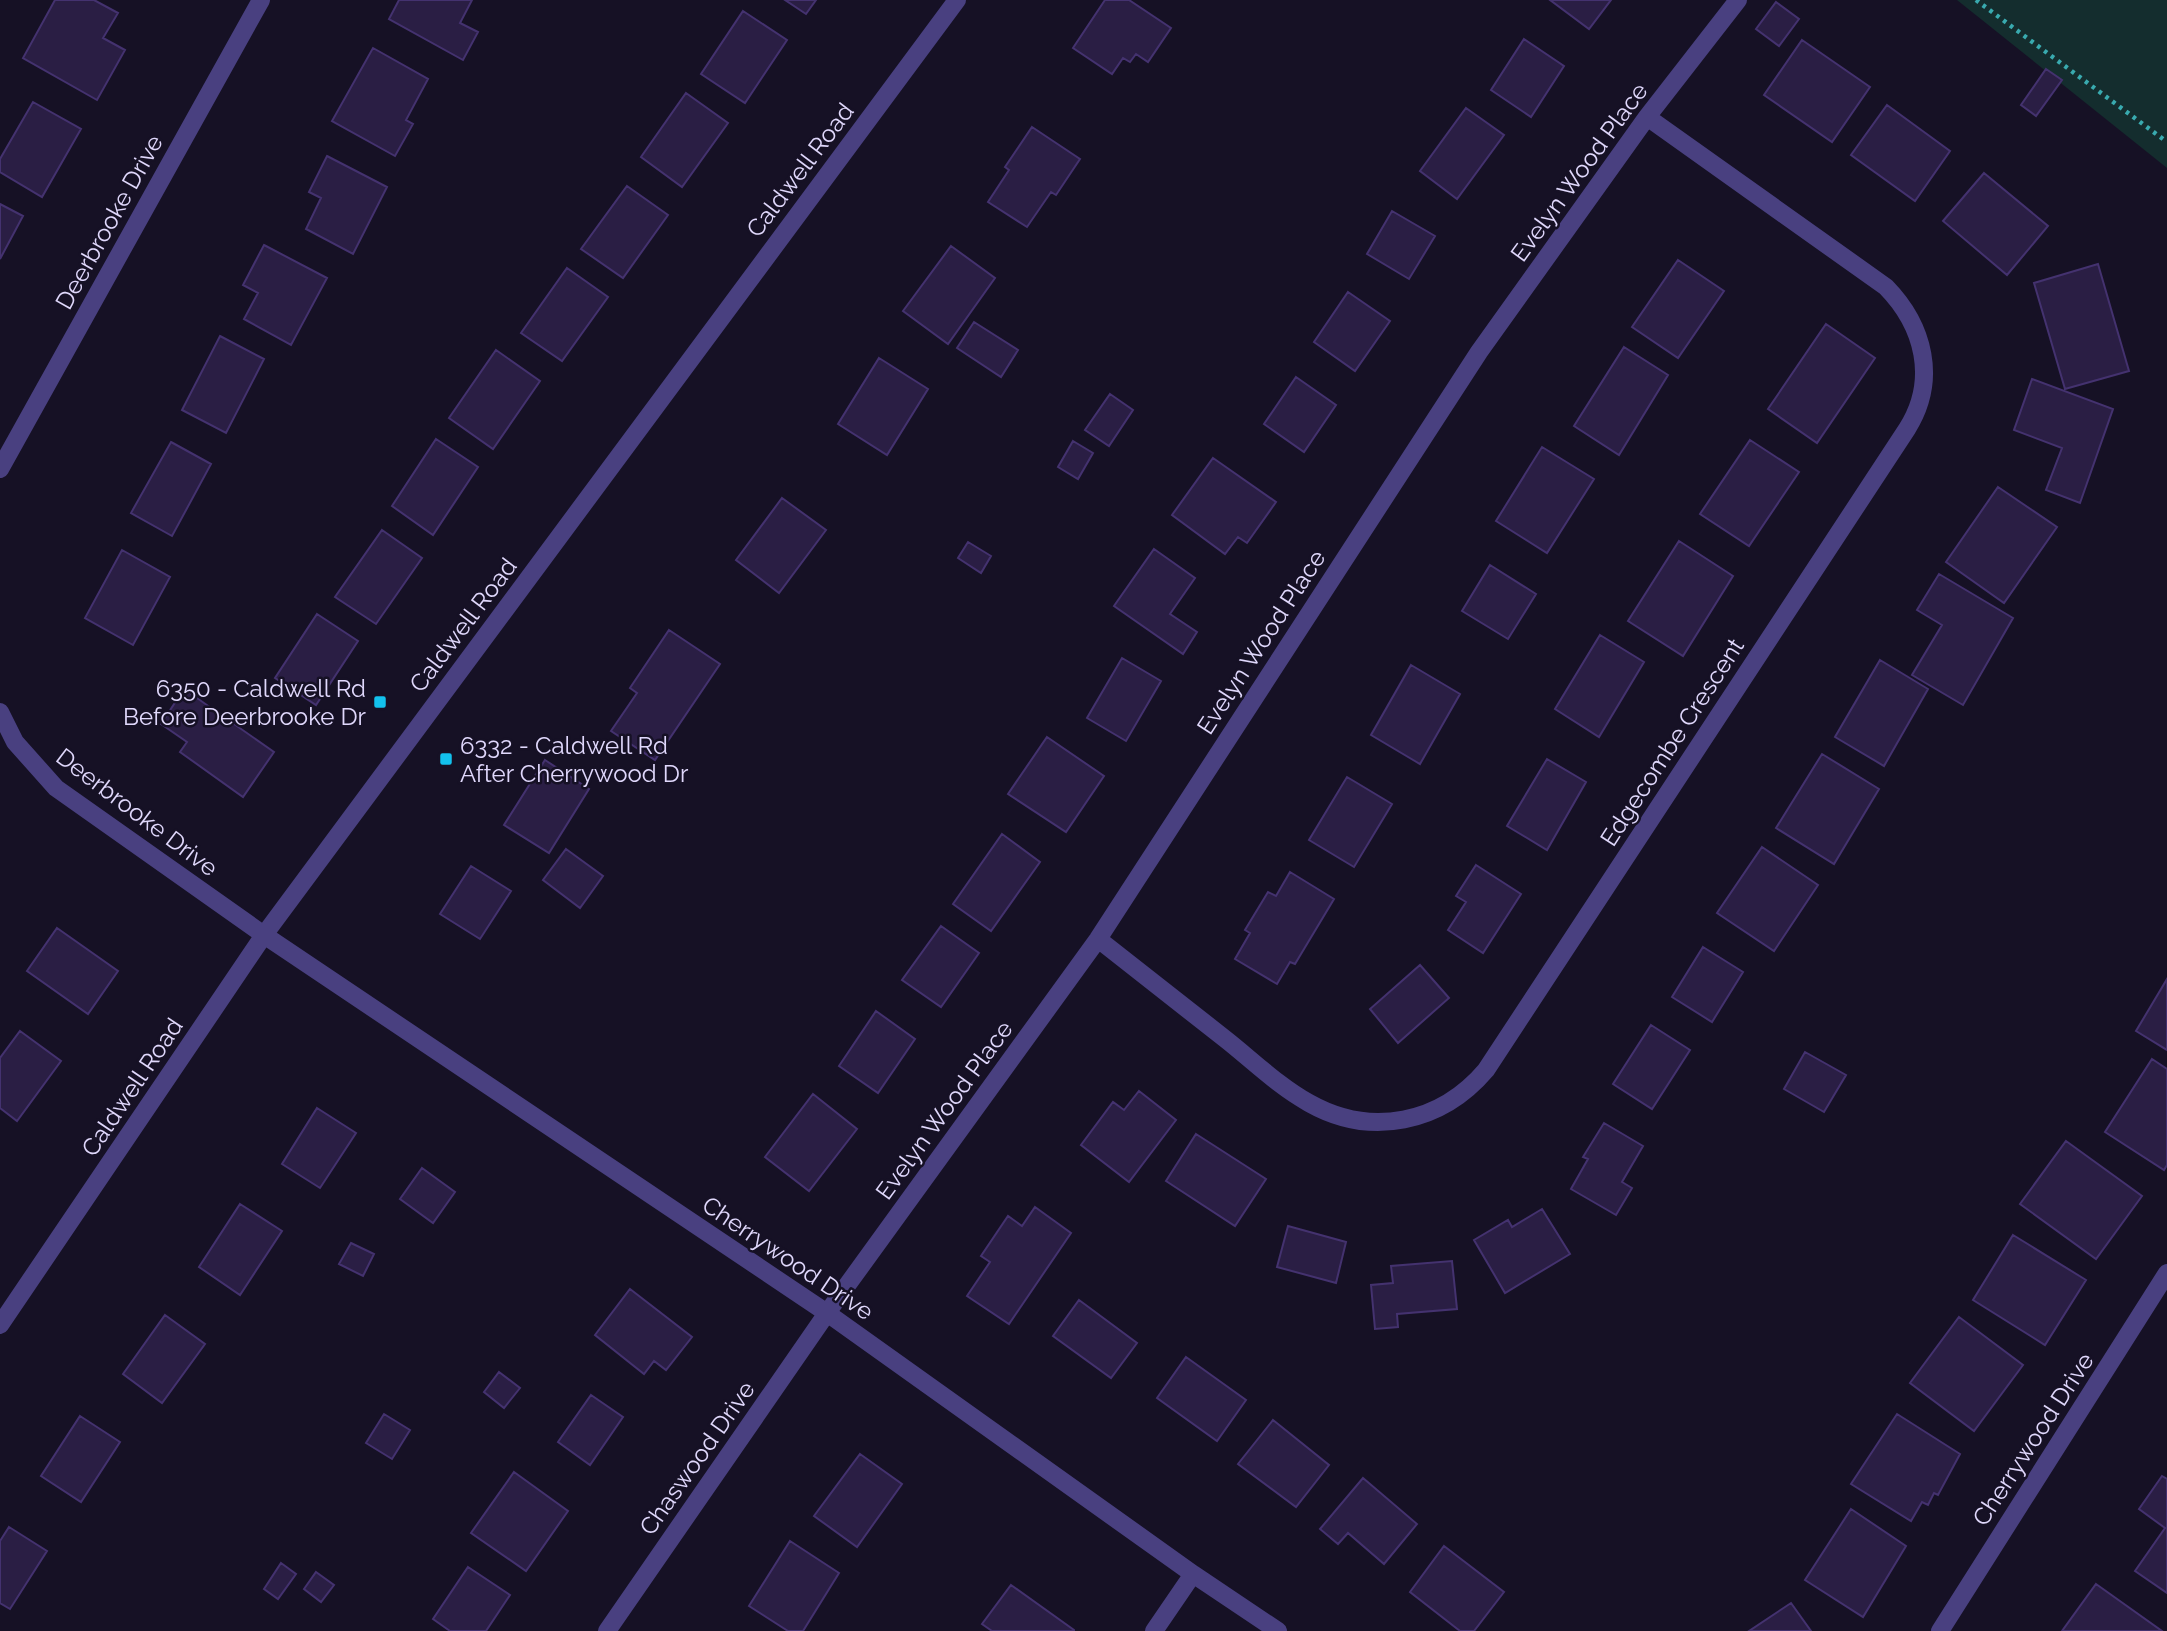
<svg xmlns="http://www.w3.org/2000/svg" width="2167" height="1631" font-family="Raleway,sans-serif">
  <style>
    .green { fill: #142d2e }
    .building { fill: #2a1e44; stroke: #44326f; stroke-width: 2 }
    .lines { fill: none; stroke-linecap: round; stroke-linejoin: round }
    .path { stroke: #39aaaf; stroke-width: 4.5; stroke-dasharray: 3.5 5; stroke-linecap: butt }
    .minor { stroke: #494080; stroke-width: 18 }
    .poi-dot { fill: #13c1ed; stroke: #161125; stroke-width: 2.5 }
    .labels { text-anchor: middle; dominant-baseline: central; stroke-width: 5; stroke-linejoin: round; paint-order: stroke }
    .street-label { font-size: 24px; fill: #e0d8fc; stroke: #161125 }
    .poi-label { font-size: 24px; fill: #e0d8fc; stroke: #161125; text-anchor: end }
  </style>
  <rect width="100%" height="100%" fill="#161125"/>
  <path class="green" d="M 1957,0 L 2167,0 L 2167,168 Z"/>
  <path class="building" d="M 55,0 L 94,0 L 118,13 L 103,38 L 125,50 L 97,100 L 23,58 Z
    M 399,0 L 472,0 L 460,23 L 478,32 L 463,60 L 389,19 Z
    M 785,0 L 816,0 L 806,14 Z
    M 1105,0 L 1129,0 L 1171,28 L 1148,62 L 1136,54 L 1130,62 L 1123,58 L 1112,74 L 1073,48 Z
    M 1550,0 L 1611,0 L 1589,29 Z
    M 1776,2 L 1799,19 L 1779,46 L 1756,29 Z
    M 743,11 L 787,40 L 745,103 L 701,74 Z
    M 1524,39 L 1564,66 L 1531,117 L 1491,90 Z
    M 1802,40 L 1870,87 L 1832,142 L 1764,95 Z
    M 373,48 L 428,79 L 406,120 L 413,124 L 395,156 L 332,121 Z
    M 2046,69 L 2062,80 L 2036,116 L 2021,105 Z
    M 686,93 L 728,123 L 682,187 L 641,157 Z
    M 33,102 L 81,129 L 42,197 L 0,172 L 0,159 Z
    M 1887,105 L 1950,151 L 1915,201 L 1851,155 Z
    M 1466,108 L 1504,135 L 1457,199 L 1420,171 Z
    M 1032,127 L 1080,159 L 1056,195 L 1051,192 L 1027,227 L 988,202 L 1009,170 L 1005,167 Z
    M 327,156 L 387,187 L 353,254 L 306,229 L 321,198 L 309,192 Z
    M 1984,173 L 2048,226 L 2007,275 L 1943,221 Z
    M 627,186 L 668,215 L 623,278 L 581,249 Z
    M 0,204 L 23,216 L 0,259 Z
    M 1392,211 L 1435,236 L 1409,279 L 1367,254 Z
    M 264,245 L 327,278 L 291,345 L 244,319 L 258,293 L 243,285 Z
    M 951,246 L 995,278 L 948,344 L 903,311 Z
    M 1678,260 L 1724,291 L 1678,358 L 1632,327 Z
    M 2098,264 L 2129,371 L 2065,389 L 2034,283 Z
    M 567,268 L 608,297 L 562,361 L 521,333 Z
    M 1348,292 L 1390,321 L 1355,371 L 1314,342 Z
    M 974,322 L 1018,350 L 1001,377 L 957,348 Z
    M 1826,324 L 1875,358 L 1817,443 L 1768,409 Z
    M 220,336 L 264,359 L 226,433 L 182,410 Z
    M 1624,347 L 1668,375 L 1619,455 L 1574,426 Z
    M 496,350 L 540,381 L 493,449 L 449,418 Z
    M 879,358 L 928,389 L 887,455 L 838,424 Z
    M 1296,377 L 1336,405 L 1304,452 L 1264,424 Z
    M 2032,379 L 2113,409 L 2080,503 L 2046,490 L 2062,448 L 2014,430 Z
    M 1110,394 L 1133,410 L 1109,446 L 1085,430 Z
    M 436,439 L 478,467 L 433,535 L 392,506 Z
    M 1750,440 L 1799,472 L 1749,546 L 1700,514 Z
    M 1073,441 L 1093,453 L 1078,479 L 1058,467 Z
    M 171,442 L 211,464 L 172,536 L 131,513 Z
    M 1542,447 L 1594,479 L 1547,553 L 1496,521 Z
    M 1213,458 L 1276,502 L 1247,543 L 1238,537 L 1225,554 L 1172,515 Z
    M 1998,487 L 2057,527 L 2004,603 L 1946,562 Z
    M 782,498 L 826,530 L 779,593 L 736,560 Z
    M 382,530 L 422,558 L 376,624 L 335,597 Z
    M 1679,541 L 1733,576 L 1683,656 L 1628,621 Z
    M 968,542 L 991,556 L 981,573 L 958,558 Z
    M 1154,549 L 1195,578 L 1170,614 L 1197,632 L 1183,654 L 1114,606 Z
    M 122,550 L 170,577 L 133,645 L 85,618 Z
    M 1490,565 L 1536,594 L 1508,639 L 1462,611 Z
    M 1939,574 L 2013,618 L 1963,705 L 1912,675 L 1942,625 L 1917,610 Z
    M 317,614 L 358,641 L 316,705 L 275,678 Z
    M 669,630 L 720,664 L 655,760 L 611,731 L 637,693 L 630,688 Z
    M 1600,635 L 1644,662 L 1599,737 L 1555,709 Z
    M 1122,658 L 1161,681 L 1126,741 L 1087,718 Z
    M 1880,660 L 1928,689 L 1884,766 L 1835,737 Z
    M 1411,665 L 1460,694 L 1420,764 L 1371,735 Z
    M 184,689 L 274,752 L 243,797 L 180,752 L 187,742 L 161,724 Z
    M 1047,737 L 1104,776 L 1066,832 L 1008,794 Z
    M 1822,754 L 1879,789 L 1834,864 L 1776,828 Z
    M 1547,759 L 1586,782 L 1547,850 L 1507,826 Z
    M 545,760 L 589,789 L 549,853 L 504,825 Z
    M 1347,777 L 1392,804 L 1354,867 L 1309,840 Z
    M 1002,834 L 1040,862 L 991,931 L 953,904 Z
    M 1762,847 L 1818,885 L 1774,951 L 1717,913 Z
    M 566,849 L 603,876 L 580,908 L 543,880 Z
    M 1476,865 L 1521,894 L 1483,953 L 1448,930 L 1466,902 L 1456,896 Z
    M 471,866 L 511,891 L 480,939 L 440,914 Z
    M 1290,872 L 1334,899 L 1295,964 L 1290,962 L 1277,984 L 1235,959 L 1250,933 L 1245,930 L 1268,892 L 1276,896 Z
    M 941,926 L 979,953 L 941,1007 L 902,980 Z
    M 57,928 L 118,971 L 88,1014 L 27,971 Z
    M 1703,947 L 1743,972 L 1712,1022 L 1672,997 Z
    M 1420,965 L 1449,998 L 1398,1043 L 1370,1009 Z
    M 2167,979 L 2167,1050 L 2136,1031 Z
    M 876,1011 L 915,1039 L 878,1093 L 839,1066 Z
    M 1651,1025 L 1690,1050 L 1652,1109 L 1613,1084 Z
    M 20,1031 L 61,1061 L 17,1121 L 0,1108 L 0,1058 Z
    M 1805,1052 L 1846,1075 L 1824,1112 L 1784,1089 Z
    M 2152,1059 L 2167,1069 L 2167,1165 L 2164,1170 L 2105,1132 Z
    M 1139,1091 L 1176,1120 L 1129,1182 L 1081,1145 L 1113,1102 L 1124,1110 Z
    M 813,1094 L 857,1129 L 809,1191 L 765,1157 Z
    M 317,1108 L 356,1133 L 320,1188 L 282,1164 Z
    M 1604,1123 L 1643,1146 L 1622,1182 L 1632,1188 L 1616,1215 L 1571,1189 L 1588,1159 L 1583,1157 Z
    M 1196,1134 L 1266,1179 L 1235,1226 L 1166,1181 Z
    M 2066,1141 L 2142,1196 L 2096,1259 L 2020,1204 Z
    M 422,1168 L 455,1192 L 433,1223 L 400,1199 Z
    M 240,1204 L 282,1231 L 240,1295 L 199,1267 Z
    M 1035,1207 L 1071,1233 L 1009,1324 L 967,1296 L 990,1262 L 981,1256 L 1008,1216 L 1022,1226 Z
    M 1542,1209 L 1570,1254 L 1505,1293 L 1474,1240 L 1508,1220 L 1512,1227 Z
    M 1288,1226 L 1346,1242 L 1336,1283 L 1277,1267 Z
    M 2013,1235 L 2086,1280 L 2045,1345 L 1973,1300 Z
    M 351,1243 L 374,1254 L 363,1276 L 339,1264 Z
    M 1452,1261 L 1457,1309 L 1397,1314 L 1398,1327 L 1375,1329 L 1371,1285 L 1393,1283 L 1391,1266 Z
    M 630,1289 L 692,1337 L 666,1370 L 654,1361 L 644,1374 L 595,1335 Z
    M 1079,1300 L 1137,1343 L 1111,1378 L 1053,1336 Z
    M 165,1315 L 205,1344 L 162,1403 L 123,1374 Z
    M 1959,1317 L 2023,1365 L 1974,1431 L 1910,1383 Z
    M 1186,1357 L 1246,1400 L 1217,1441 L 1157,1398 Z
    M 499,1372 L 520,1388 L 504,1408 L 484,1392 Z
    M 591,1395 L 623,1417 L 590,1465 L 558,1442 Z
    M 384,1414 L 410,1430 L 392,1459 L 366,1443 Z
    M 1897,1414 L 1960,1454 L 1938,1495 L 1934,1493 L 1928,1505 L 1922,1502 L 1911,1521 L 1851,1484 Z
    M 80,1416 L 120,1442 L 81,1502 L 41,1476 Z
    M 1273,1420 L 1329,1465 L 1296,1507 L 1238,1464 Z
    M 860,1454 L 902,1484 L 857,1547 L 814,1516 Z
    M 514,1472 L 568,1511 L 526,1571 L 471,1533 Z
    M 2162,1476 L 2167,1479 L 2167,1593 L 2135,1571 L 2165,1528 L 2139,1509 Z
    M 1363,1478 L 1417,1524 L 1384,1564 L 1348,1533 L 1338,1544 L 1320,1529 Z
    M 1851,1509 L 1906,1546 L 1863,1617 L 1805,1580 Z
    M 9,1527 L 47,1551 L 10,1609 L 0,1603 L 0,1541 Z
    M 790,1541 L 839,1573 L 803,1631 L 788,1631 L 749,1606 Z
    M 1444,1546 L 1504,1592 L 1474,1631 L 1460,1631 L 1410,1592 Z
    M 281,1563 L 296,1574 L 278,1599 L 264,1589 Z
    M 468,1567 L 510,1595 L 486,1631 L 450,1631 L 433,1619 Z
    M 316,1572 L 334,1585 L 321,1602 L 304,1589 Z
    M 2096,1584 L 2162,1631 L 2062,1631 Z
    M 1011,1585 L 1074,1630 L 1074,1631 L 992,1631 L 982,1624 Z
    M 1791,1603 L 1811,1631 L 1749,1631 Z"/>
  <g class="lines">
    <path class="path" d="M 1976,0 L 2167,142"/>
    <path class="minor" d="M 0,469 L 261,0
      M 0,712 L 15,742 L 56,788 L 264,935 L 827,1313 L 1193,1574 L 1278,1631
      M 1098,939 C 1140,972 1182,1005 1224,1038 C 1251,1059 1278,1086 1309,1103 C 1371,1138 1441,1123 1486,1070 L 1907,429 C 1938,380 1924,326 1886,287 L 1647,117
      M 0,1325 L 264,935 L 957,0
      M 607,1631 L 827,1313 L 1098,939 L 1479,352 L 1647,117 L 1738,0
      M 1154,1631 L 1193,1574
      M 1940,1631 L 2167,1273"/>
  </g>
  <g class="poi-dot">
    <rect x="373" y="695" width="14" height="14" rx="3.5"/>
    <rect x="439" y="752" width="14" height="14" rx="3.5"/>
  </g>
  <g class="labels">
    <g class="street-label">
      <text transform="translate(800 170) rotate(-53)">Caldwell Road</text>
      <text transform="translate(1579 172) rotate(-54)">Evelyn Wood Place</text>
      <text transform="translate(109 222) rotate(-61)">Deerbrooke Drive</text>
      <text transform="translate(463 625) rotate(-53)">Caldwell Road</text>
      <text transform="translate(1261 642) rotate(-57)">Evelyn Wood Place</text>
      <text transform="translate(1672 742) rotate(-57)">Edgecombe Crescent</text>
      <text transform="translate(137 812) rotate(37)">Deerbrooke Drive</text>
      <text transform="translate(132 1087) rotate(-56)">Caldwell Road</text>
      <text transform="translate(944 1110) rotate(-54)">Evelyn Wood Place</text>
      <text transform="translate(788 1258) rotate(34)">Cherrywood Drive</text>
      <text transform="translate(2033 1439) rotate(-57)">Cherrywood Drive</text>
      <text transform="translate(697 1458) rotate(-55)">Chaswood Drive</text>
    </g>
    <g class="poi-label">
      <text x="366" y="688">6350 - Caldwell Rd<tspan x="366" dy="28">Before Deerbrooke Dr</tspan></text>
      <text x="460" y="745" text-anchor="start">6332 - Caldwell Rd<tspan x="460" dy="28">After Cherrywood Dr</tspan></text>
    </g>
  </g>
</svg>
